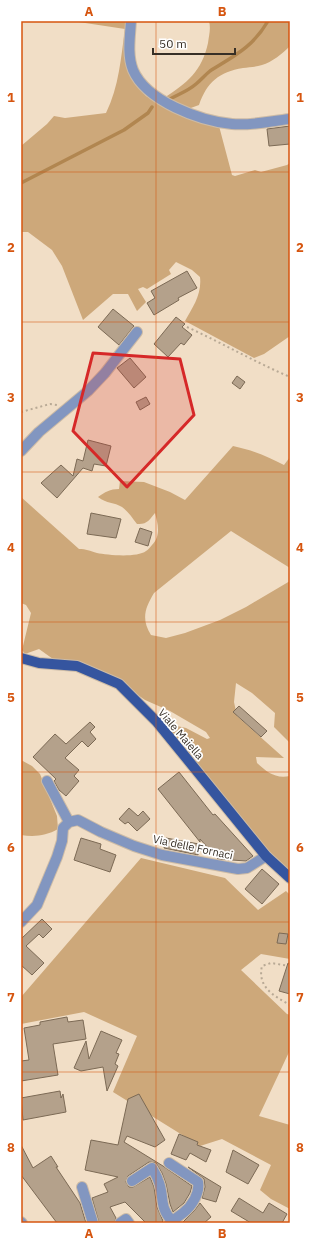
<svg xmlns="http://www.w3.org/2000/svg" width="311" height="1244" font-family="'IBM Plex Sans',sans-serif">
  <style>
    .green { fill: #cda87a }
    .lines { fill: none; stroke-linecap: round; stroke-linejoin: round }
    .stream { stroke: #b18650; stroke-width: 3.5 }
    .building { fill: #b4a18b; stroke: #7c6a55 }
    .minor-casing { stroke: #ccbba6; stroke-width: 12 }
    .major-casing { stroke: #ccbba6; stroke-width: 12 }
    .path { stroke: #b8a995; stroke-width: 2; stroke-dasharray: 2 3; stroke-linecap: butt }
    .minor { stroke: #8296c0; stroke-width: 10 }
    .major { stroke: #35559f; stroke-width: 10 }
    .marked { fill: #d62828; fill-opacity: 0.2; stroke: #d62828; stroke-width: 3; stroke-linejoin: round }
    .grid { fill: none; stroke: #d6550f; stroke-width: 1; stroke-opacity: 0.55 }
    .labels { text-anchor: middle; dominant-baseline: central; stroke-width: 3.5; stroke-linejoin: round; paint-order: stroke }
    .street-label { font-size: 11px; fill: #372f26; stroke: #fff }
    .neatline { fill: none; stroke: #d6550f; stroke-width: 1.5 }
    .grid-label { font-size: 13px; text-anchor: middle; font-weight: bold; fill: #d6550f }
  </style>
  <rect width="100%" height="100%" fill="#f1dec6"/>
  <path class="green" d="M 72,21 L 126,21 L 127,53 L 140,89 L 146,96 L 168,108 L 219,126 L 232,175 L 235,176 L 255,170 L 261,172 L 287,165 L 290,163 L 290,336 L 264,354 L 254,358 L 185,321 C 193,307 202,294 200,277 L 192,270 L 176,262 L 169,270 L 171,274 L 147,289 L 143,287 L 138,289 L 146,302 L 137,311 L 128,294 L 113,294 L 83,320 L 62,266 L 52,250 L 28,232 L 21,232 L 21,146 L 47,124 L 54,116 L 65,118 L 106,113 C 119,87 121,57 125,29 Z
    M 209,21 L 290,21 L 290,46 C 282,54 272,62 262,65 C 256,67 249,67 243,68 C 219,72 207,82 199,105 L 188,109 L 164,98 C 187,83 202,71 208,43 C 209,35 211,29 209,21 Z
    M 233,446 C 252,450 267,456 284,465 L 290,457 L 290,568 L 231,531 L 154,593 C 145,608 141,619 151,635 L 166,638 L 185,633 L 220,620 L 246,607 L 290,581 L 290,743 L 274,727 L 275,713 L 252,693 L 236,683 L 234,702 L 237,716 L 284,758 L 256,757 L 257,763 C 267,772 275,779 290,776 L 290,874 L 263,851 L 173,735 L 170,728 L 177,726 L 186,728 L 207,739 L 210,738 L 206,732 L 170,711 L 145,700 L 122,684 L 53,659 L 39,649 L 25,654 L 22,650 L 31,613 L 26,605 L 21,603 L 21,497 L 79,549 C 86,549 90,551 97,553 C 107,555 137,558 146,551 C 148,550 150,547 152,545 C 161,536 158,524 155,513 C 150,519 147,525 137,524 C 133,519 128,511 122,507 C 114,502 107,504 98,497 C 105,492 110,489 119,489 L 120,481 L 144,482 L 170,492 L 185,500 Z
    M 21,760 L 32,766 L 40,774 L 57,816 L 58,829 C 46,836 34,837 21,835 Z
    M 141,858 L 225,878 L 258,910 L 286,891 L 290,895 L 290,959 L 261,954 L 241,970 L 287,1014 L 290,1015 L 290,1050 L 259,1116 L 290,1125 L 290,1209 L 271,1199 L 260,1190 L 271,1165 L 222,1139 L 200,1146 L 113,1092 L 137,1036 L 84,1012 L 21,1024 L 21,997 Z"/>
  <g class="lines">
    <path class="stream" d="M 170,99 C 179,94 188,91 196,84 C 201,80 205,75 210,71 C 234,56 253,47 268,21
      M 21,183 L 124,130 L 148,113 L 152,107"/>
  </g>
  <path class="building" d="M 290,126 L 290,144 L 269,146 L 267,129 Z
    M 187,271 L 197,288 L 178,298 L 179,300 L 154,315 L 147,303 L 155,298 L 151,291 Z
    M 113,309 L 134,326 L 119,345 L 98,327 Z
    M 176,317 L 185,324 L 182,327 L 192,335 L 184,345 L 181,343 L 168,357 L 154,344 Z
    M 130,358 L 146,377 L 134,388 L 117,368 Z
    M 237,376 L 245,382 L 240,389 L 232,383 Z
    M 146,397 L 150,404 L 140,410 L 136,402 Z
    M 88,440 L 111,446 L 106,466 L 94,464 L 92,471 L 83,468 L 57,498 L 41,483 L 61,465 L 73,476 L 77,459 L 83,461 Z
    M 91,513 L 121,519 L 116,538 L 87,534 Z
    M 140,528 L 152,532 L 148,546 L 135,542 Z
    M 239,706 L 267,731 L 261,737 L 233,712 Z
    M 90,722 L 95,727 L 90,732 L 96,739 L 88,747 L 82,741 L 65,758 L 79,770 L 74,776 L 79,781 L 66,796 L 59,790 L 54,781 L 56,779 L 33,757 L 55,734 L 66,744 Z
    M 179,772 L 213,815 L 215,814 L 253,856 L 246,861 L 218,859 L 200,839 L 200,842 L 158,789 Z
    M 129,808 L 138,816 L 143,811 L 150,819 L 137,831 L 128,822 L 125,824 L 119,819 Z
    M 81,838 L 101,844 L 100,849 L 116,855 L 110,872 L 74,860 Z
    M 166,838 L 199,844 L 198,855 L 164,848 Z
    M 262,869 L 279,884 L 262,904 L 245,889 Z
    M 42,919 L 52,929 L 43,938 L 39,934 L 26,946 L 44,963 L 32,975 L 21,965 L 21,939 Z
    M 279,933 L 288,934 L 286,944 L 277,943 Z
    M 288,963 L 290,964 L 290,994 L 279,991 Z
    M 67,1017 L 68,1022 L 83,1020 L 86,1039 L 53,1044 L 58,1075 L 21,1081 L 21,1061 L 29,1060 L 24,1028 L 40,1025 L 40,1022 Z
    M 101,1031 L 122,1040 L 116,1053 L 119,1054 L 115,1064 L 118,1066 L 107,1091 L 103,1067 L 81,1071 L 74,1068 L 86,1041 L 89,1059 Z
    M 60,1091 L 61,1098 L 63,1094 L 66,1112 L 23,1120 L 21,1098 Z
    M 139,1094 L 165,1140 L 155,1147 L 127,1136 L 124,1142 L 163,1166 L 192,1186 L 190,1193 L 184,1203 L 173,1212 L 170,1204 L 166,1184 L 162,1173 L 156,1163 L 149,1162 L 128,1176 L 126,1182 L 129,1187 L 133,1187 L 150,1177 L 154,1187 L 157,1207 L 163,1221 L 161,1223 L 146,1223 L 125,1202 L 110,1207 L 116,1218 L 114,1223 L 99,1223 L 92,1198 L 108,1192 L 104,1184 L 118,1177 L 85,1170 L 91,1140 L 118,1145 L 128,1099 Z
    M 179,1134 L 198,1142 L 197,1145 L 211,1150 L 206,1162 L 190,1153 L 186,1160 L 171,1154 Z
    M 21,1145 L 33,1168 L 51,1156 L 58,1167 L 56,1167 L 80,1203 L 86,1223 L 57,1223 L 21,1175 Z
    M 233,1150 L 259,1165 L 248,1184 L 226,1172 Z
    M 188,1167 L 221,1187 L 216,1202 L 202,1198 L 205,1187 L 204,1179 Z
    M 239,1198 L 263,1213 L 269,1203 L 287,1214 L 282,1223 L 251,1223 L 231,1211 Z
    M 200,1203 L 211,1217 L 204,1223 L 182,1223 L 194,1211 Z"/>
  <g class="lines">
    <defs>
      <path id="minor" d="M 131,21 C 130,37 127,55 133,70 C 146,101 200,121 232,124 C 251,126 271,121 290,119
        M 21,451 L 39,432 L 88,391 L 105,373 L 137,332
        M 47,781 L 69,822
        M 21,922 L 37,905 L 57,857 L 62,841 L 63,828 L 69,822 L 78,820 L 101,832 L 134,846 L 162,855 L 238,869 L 247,868 L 266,856
        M 169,1163 L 198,1182 C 200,1193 192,1206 183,1213 C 178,1217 174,1219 170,1223
        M 132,1181 L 152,1168 C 154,1172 157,1176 158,1180 C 165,1195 158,1206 172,1221
        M 82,1187 L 93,1223
        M 21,1222 L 22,1223
        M 120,1223 L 126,1219 L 129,1223"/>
      <path id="major" d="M 21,658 L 39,663 L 77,666 L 119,684 L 157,722 L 266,856 L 290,878"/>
    </defs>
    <use href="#minor" class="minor-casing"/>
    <use href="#major" class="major-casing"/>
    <path class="path" d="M 187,327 C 222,343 255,362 290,377
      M 21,412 L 50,404 L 57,405
      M 290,966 L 271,963 L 262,966 C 257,987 274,996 290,1005"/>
    <use href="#minor" class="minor"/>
    <use href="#major" class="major"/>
  </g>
  <path class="marked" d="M 93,353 L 180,359 L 194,415 L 127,487 L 73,431 Z"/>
  <path class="grid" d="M 156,21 L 156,1223M 21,172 L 290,172M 21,322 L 290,322M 21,472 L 290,472M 21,622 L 290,622M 21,772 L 290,772M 21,922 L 290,922M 21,1072 L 290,1072"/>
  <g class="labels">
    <g class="street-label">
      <text transform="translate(181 734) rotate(49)">Viale Maiella</text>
      <text transform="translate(193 847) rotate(12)">Via delle Fornaci</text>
    </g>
  </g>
  <rect width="311" height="1244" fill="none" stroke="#ffffff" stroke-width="44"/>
  <path d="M153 48v6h82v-6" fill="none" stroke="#372f26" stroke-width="2"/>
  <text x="159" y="48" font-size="12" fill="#372f26" stroke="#ffffff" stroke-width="3" paint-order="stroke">50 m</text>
  <rect x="22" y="22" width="267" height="1200" class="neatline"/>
  <g class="grid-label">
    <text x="89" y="16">A</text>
    <text x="222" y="16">B</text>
    <text x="11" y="102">1</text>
    <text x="300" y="102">1</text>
    <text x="11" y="252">2</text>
    <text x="300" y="252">2</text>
    <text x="11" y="402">3</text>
    <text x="300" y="402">3</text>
    <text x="11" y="552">4</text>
    <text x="300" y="552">4</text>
    <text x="11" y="702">5</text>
    <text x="300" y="702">5</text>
    <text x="11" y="852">6</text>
    <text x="300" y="852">6</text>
    <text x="11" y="1002">7</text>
    <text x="300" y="1002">7</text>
    <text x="11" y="1152">8</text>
    <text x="300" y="1152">8</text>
    <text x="89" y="1238">A</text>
    <text x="222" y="1238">B</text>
  </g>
</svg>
